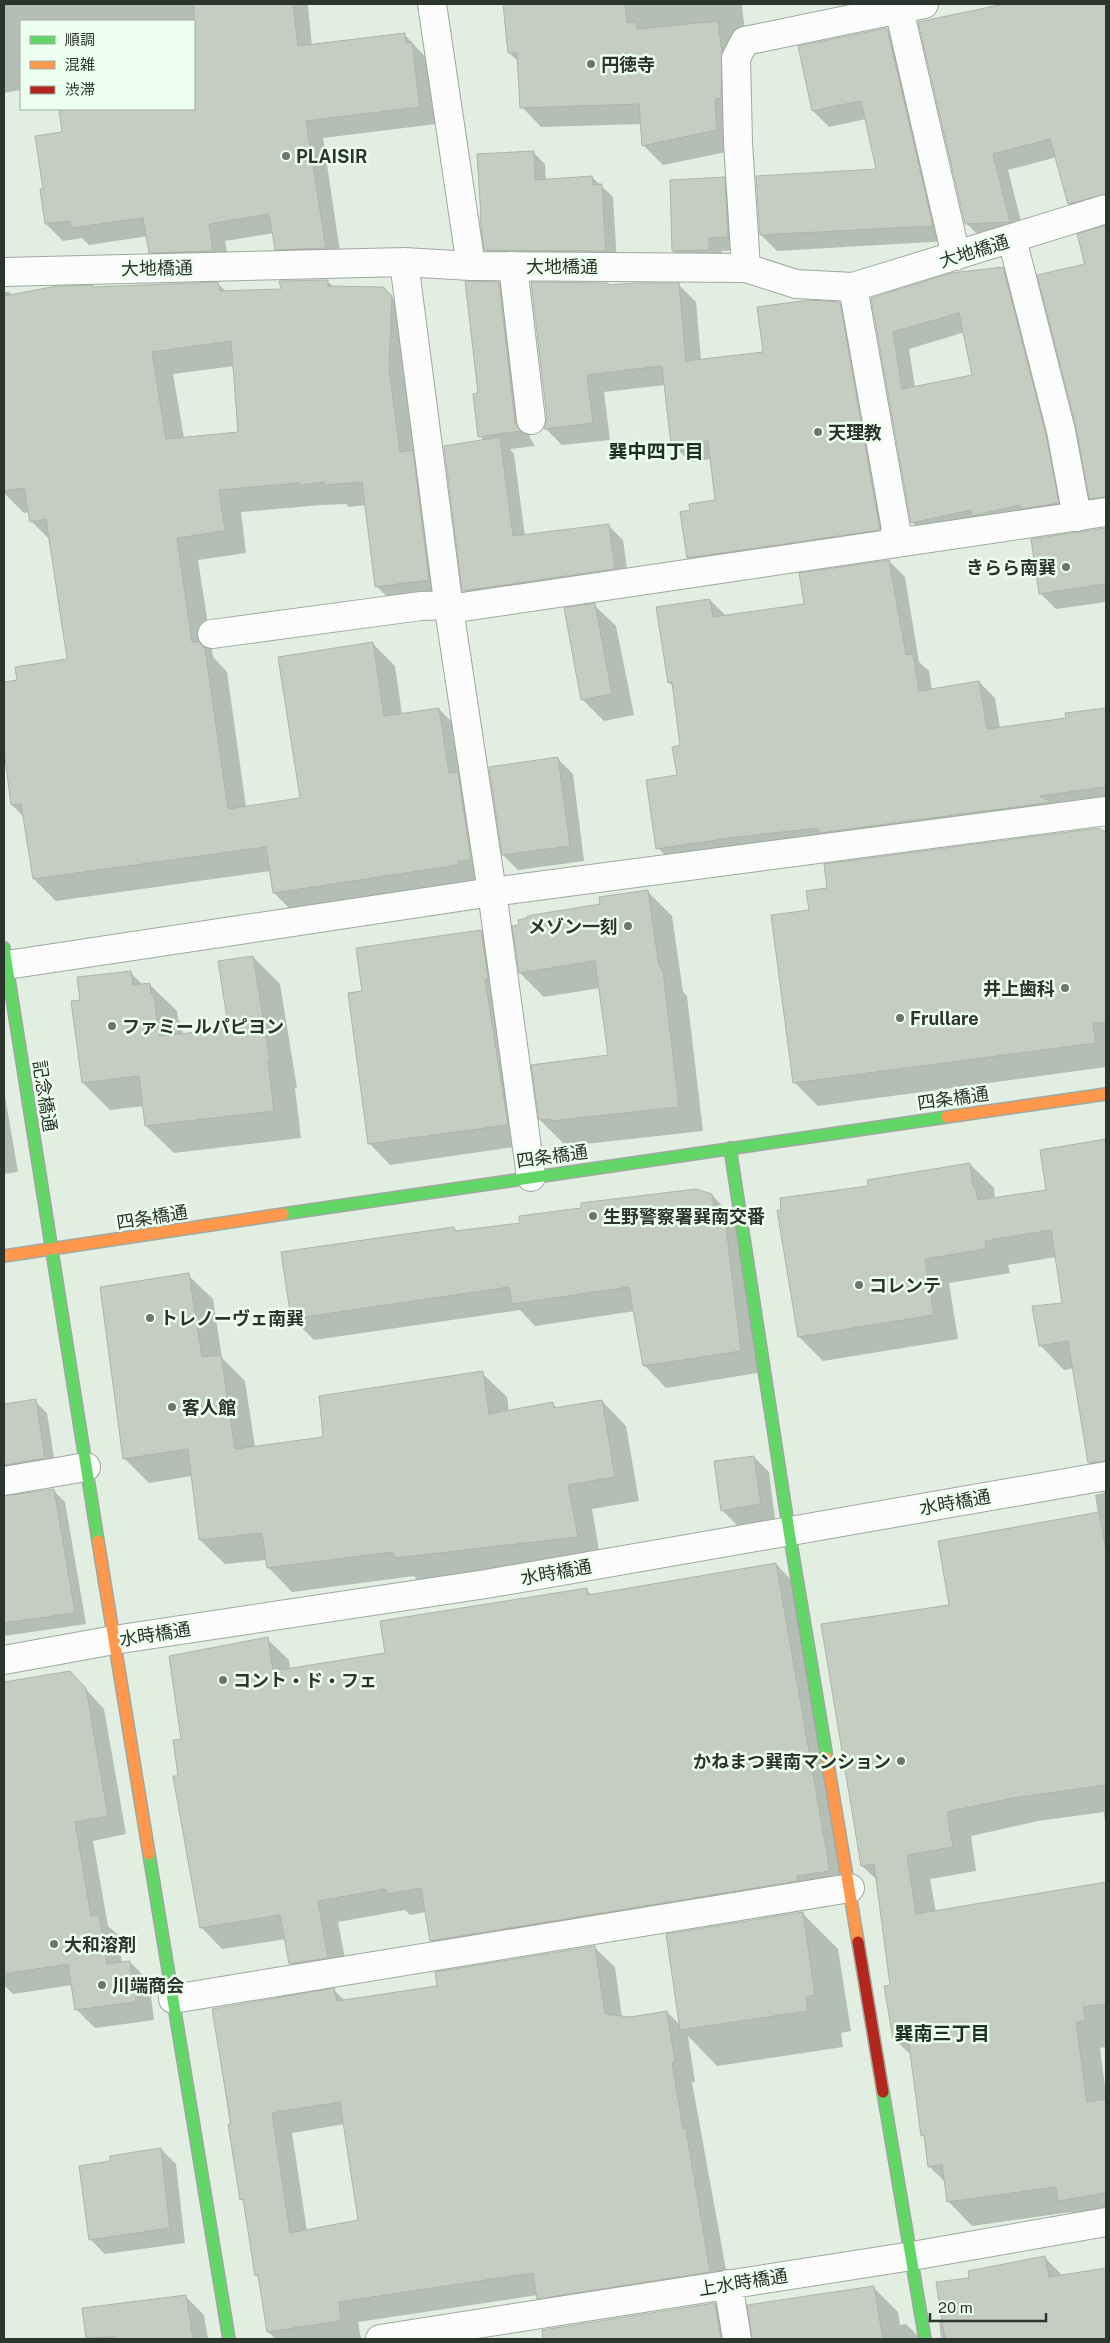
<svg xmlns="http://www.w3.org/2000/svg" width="1110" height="2343" font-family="'Public Sans','Noto Sans JP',sans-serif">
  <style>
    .shadow { fill: #0003; fill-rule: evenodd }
    .building { fill: #c5ccc2; stroke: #adb5aa; fill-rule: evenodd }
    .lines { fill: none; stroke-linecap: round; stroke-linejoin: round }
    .street-casing { stroke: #9fa89f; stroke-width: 30 }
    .fast-casing { stroke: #9fa89f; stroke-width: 14 }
    .slow-casing { stroke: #9fa89f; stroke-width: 14 }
    .jam-casing { stroke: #9fa89f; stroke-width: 14 }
    .street { stroke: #fbfcfb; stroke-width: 28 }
    .fast { stroke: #63d668; stroke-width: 11 }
    .slow { stroke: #ff974d; stroke-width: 11 }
    .jam { stroke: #b3261e; stroke-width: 11 }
    .poi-dot { fill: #6c766c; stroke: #edffee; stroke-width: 2 }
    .labels { text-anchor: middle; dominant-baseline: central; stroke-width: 5; stroke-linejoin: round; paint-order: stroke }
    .poi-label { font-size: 18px; font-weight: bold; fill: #2c352d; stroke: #edffee; text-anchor: start }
    .street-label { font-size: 18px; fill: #2c352d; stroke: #edffee }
    .neighbourhood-label { font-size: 19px; font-weight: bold; fill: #1f3021; stroke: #edffee }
  </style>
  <rect width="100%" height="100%" fill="#e2eee2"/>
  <path class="shadow" d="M 4,4 L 313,4 L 308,5 L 312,46 L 404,34 L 428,60 L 436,124 L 323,138 L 342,265 L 293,266 L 276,249 L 274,233 L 225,241 L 230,268 L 167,269 L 150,252 L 148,236 L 89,245 L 82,238 L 63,241 L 46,224 L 45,190 L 63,133 L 60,109 L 194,109 L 194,21 L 21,21 L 21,90 L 4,93 Z
    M 504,4 L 753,4 L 742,5 L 745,33 L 736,150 L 663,165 L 643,145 L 642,124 L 541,127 L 522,107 L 519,62 L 509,53 Z
    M 997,4 L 1106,4 L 1106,214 L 1085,220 L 1069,204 L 1057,157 L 1008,170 L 1025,237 L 982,239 L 966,223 Z
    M 887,29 L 903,45 L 948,241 L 777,251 L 761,235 L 878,170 L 866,119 L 829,127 L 813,111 Z
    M 533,152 L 545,164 L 546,181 L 592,177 L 613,197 L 617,263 L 497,262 L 486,250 Z
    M 724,179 L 737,192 L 741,250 L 722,251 L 722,263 L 686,264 L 673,251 Z
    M 1106,225 L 1106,514 L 1091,498 L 1084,265 L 1078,235 Z
    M 1002,268 L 1019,284 L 1074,519 L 928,539 L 912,522 L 872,299 ZM 965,332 L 974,376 L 915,387 L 909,349 Z
    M 327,281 L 334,287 L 383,288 L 405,311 L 451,602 L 399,608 L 376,586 L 367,505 L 349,507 L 346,504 L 322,505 L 241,512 L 246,553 L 198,560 L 213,657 L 227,672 L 246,807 L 301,799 L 373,644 L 395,666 L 402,714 L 439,709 L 461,731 L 493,882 L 296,915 L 274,893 L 271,871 L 56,901 L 34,879 L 24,817 L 12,805 L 4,740 L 4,683 L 19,681 L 68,661 L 50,540 L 31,521 L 30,512 L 24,513 L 4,493 L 4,292 L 9,292 L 13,296 L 94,289 L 218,284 L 227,292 L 282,290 ZM 234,366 L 240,433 L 184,438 L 173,374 Z
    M 499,283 L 514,298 L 530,438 L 535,446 L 510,449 L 514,454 L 525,536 L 608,525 L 623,540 L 629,583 L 479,605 L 464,590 L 484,441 L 480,436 L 480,394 Z
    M 608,284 L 611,286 L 678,284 L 696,302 L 701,360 L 764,353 L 839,303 L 857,321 L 896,547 L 706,575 L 688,557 L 716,501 L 711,459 L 690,462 L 672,444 L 665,385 L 604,392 L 610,440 L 562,445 L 545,428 Z
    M 1106,529 L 1106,602 L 1056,609 L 1040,593 L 1033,540 Z
    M 889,561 L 905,577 L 919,662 L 929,671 L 932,690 L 979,682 L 995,698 L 1000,728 L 1067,720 L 1067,714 L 1106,709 L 1106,810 L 674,864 L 658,848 L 678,776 L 681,747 L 673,687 L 669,682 L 710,600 L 726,616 L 806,605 Z
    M 594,605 L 616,626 L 634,715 L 604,721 L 582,699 Z
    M 558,759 L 573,774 L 584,861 L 518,870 L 503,855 L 490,769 Z
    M 1098,829 L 1106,833 L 1106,1067 L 818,1106 L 795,1083 L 810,911 L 828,889 Z
    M 648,892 L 672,916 L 683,992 L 687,996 L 703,1131 L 576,1145 L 574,1143 L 564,1144 L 540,1120 L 610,1056 L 600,988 L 544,997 L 520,973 L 601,905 Z
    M 481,931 L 502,952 L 528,1145 L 390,1165 L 370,1144 L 350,994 L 364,992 Z
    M 253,957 L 280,984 L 297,1088 L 295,1088 L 301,1138 L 174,1153 L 146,1126 L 144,1106 L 110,1110 L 83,1083 L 81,1001 L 130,972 L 143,985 L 149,984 L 177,1011 L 178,1019 L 181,1023 L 183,1035 L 219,1031 L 229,1027 Z
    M 4,1090 L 18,1172 L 4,1174 Z
    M 1106,1140 L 1106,1480 L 1089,1463 L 1074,1368 L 1064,1370 L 1040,1345 L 1063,1304 L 1056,1257 L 1008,1265 L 1010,1273 L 949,1283 L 958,1339 L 823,1361 L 799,1337 L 870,1187 L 970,1164 L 994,1188 L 995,1199 L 1048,1191 L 1041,1151 Z
    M 712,1195 L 734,1218 L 763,1372 L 666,1388 L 644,1365 L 635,1311 L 535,1326 L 520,1310 L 314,1340 L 292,1318 L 454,1228 L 458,1232 L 522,1225 Z
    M 188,1275 L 213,1299 L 222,1358 L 245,1381 L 255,1447 L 324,1438 L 482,1373 L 507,1397 L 509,1411 L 553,1404 L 558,1409 L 602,1401 L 626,1426 L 639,1501 L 592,1509 L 601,1562 L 420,1583 L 414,1576 L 292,1592 L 268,1567 L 267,1560 L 225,1564 L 200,1540 L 192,1476 L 149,1483 L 124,1458 Z
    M 35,1401 L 47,1413 L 56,1470 L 4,1484 L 4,1406 Z
    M 754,1457 L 769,1472 L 775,1519 L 737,1525 L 722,1510 Z
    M 53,1490 L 65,1502 L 86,1624 L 4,1636 L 4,1497 Z
    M 1106,1492 L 1106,1834 L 1104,1812 L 1038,1821 L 971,1836 L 976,1871 L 930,1879 L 936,1912 L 1106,1883 L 1106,2047 L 1100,2048 L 1106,2094 L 1106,2221 L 1084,2225 L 1071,2212 L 972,2226 L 948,2201 L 946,2183 L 929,2166 L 925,2138 L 922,2135 L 912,2056 L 894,2039 L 892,1986 L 877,1880 L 862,1866 L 950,1606 L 1098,1514 L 1095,1495 Z
    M 776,1564 L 797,1586 L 851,1892 L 452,1962 L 431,1940 L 426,1912 L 410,1915 L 405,1910 L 338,1922 L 349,1979 L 312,1985 L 291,1963 L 286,1939 L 222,1949 L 201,1927 L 179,1777 L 182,1740 L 267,1639 L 289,1660 L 290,1669 L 386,1654 L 586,1590 L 592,1595 Z
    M 70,1672 L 104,1709 L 126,1834 L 93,1841 L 108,1926 L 118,1935 L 122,1963 L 130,1962 L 149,1981 L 154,2020 L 95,2028 L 76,2009 L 72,1985 L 13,1994 L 4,1985 L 4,1683 Z
    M 802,1913 L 838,1949 L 851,2031 L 841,2033 L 843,2047 L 717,2066 L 688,2036 L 695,2082 L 692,2082 L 730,2292 L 559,2319 L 538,2295 L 358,2322 L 361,2339 L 276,2339 L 268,2332 L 260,2279 L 256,2275 L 245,2203 L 241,2199 L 213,2010 L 334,1990 L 345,2001 L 439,1987 L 594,1947 L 615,1967 L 622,2017 L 631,2018 L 667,2012 L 681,2026 ZM 345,2124 L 359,2221 L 307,2231 L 292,2133 Z
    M 161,2149 L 176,2164 L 185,2243 L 105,2254 L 90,2239 L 112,2162 Z
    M 1045,2258 L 1063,2276 L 1106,2269 L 1106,2339 L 941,2339 L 939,2320 L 943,2319 L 970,2279 Z
    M 873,2287 L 898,2312 L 900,2325 L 906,2324 L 921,2339 L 752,2339 L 749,2306 Z
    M 185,2296 L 204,2315 L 208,2339 L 87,2339 L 83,2309 Z
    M 715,2304 L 740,2329 L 742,2339 L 544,2339 L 543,2331 Z"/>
  <path class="building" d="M 194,4 L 293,4 L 298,46 L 405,33 L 406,43 L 412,42 L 420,107 L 306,121 L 326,248 L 275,250 L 269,214 L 209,224 L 213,251 L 149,253 L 143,218 L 71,228 L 69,221 L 45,224 L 40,189 L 43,189 L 35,136 L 62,132 L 59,109 L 194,109 Z
    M 503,4 L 625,4 L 627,23 L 636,22 L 637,29 L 718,21 L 722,52 L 721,98 L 715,99 L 717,130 L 642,146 L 639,104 L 520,108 L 517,53 L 508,53 Z
    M 1004,4 L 1106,4 L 1106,194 L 1068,204 L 1050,139 L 993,154 L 1010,222 L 965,224 L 918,22 Z
    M 887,28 L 933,226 L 760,235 L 756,176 L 876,169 L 861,101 L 812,111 L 798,46 Z
    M 534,151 L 535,180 L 592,176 L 593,185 L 602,184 L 606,251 L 484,250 L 480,217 L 481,217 L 477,154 Z
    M 725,177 L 728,237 L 709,238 L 709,250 L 672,251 L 670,180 Z
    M 1106,225 L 1106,497 L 1089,499 L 1076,427 L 1037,275 L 1085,264 L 1077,234 Z
    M 1003,267 L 1046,434 L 1059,503 L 1021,509 L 1020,505 L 972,516 L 971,510 L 911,523 L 871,298 L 951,273 ZM 959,313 L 972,375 L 902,389 L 893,332 Z
    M 328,280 L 328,286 L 383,287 L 392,296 L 389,369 L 400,452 L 413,450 L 429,580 L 375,587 L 362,482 L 325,485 L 325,482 L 300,485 L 300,483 L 219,490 L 225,531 L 177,538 L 192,642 L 199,642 L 205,648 L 228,809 L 300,798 L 278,657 L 373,642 L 384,716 L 439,708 L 449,773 L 458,772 L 471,860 L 458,861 L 459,865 L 273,893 L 266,847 L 33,879 L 21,804 L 11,805 L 4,750 L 4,682 L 17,680 L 15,667 L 67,659 L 46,519 L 30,522 L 24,488 L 4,491 L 4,296 L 57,286 L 93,285 L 93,287 L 218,282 L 220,291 L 281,289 L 279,281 ZM 231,341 L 238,432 L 166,439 L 152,352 Z
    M 465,281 L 499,282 L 515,422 L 521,431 L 478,437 L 473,394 L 478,393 Z
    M 531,282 L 608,283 L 609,285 L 635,283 L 679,283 L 686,361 L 763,352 L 757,307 L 809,300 L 840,302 L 880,530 L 687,558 L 680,512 L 690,510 L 689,504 L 715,500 L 708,441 L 671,445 L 662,366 L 587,375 L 593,423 L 544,429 L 547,418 Z
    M 500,437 L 513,536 L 609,524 L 615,569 L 462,591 L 444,446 Z
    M 1106,528 L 1106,584 L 1039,594 L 1031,539 Z
    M 889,560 L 906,655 L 913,654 L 919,691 L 979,681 L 987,729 L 1066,718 L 1065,713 L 1106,708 L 1106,787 L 1040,796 L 1052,802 L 819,833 L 818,828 L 738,837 L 656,849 L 646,780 L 677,775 L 672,747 L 680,745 L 672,682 L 668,683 L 656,607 L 710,599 L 713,617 L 804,604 L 799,573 Z
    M 595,603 L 612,694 L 581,700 L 564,608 Z
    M 558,757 L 570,846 L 502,855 L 489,767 Z
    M 1098,828 L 1106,832 L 1106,1022 L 1093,1024 L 1096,1043 L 793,1083 L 771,915 L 809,910 L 806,891 L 827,888 L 824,864 Z
    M 648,890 L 659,966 L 663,971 L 679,1107 L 551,1121 L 550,1119 L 539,1120 L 531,1065 L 608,1055 L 595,961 L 519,973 L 512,926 L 519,925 L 518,920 L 527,918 L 527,916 L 600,904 L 599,897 Z
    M 481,930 L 488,978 L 485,979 L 508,1125 L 368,1144 L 348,993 L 362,991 L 356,948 Z
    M 253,956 L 270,1061 L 268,1061 L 274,1111 L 145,1126 L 139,1076 L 82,1083 L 71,1001 L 80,1000 L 77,977 L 131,971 L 133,985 L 150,983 L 151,994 L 154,994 L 159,1036 L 218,1030 L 217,1027 L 228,1025 L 218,961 Z
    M 1106,1139 L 1106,1461 L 1088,1463 L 1068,1341 L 1039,1346 L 1032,1306 L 1062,1303 L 1051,1230 L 985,1241 L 986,1249 L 925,1259 L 934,1315 L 798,1337 L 777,1210 L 781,1210 L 780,1198 L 868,1186 L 867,1180 L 970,1163 L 973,1186 L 975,1186 L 978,1200 L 1046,1190 L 1040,1150 Z
    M 696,1189 L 712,1194 L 716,1218 L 725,1217 L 741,1351 L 643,1366 L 629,1287 L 512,1304 L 509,1287 L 291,1319 L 281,1252 L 454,1227 L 455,1231 L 520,1223 L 519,1216 L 581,1208 L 581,1203 Z
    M 189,1273 L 202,1357 L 221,1355 L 235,1449 L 323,1437 L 319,1396 L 483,1371 L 489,1414 L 553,1402 L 554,1408 L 602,1400 L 615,1477 L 568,1485 L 578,1537 L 395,1558 L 393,1552 L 267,1568 L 262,1533 L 199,1540 L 188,1449 L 123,1459 L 100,1287 Z
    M 36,1399 L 45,1458 L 4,1465 L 4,1404 Z
    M 754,1456 L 761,1504 L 721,1511 L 714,1461 Z
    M 54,1489 L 75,1613 L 4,1623 L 4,1496 Z
    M 1099,1512 L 1106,1551 L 1106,1785 L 1013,1798 L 947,1812 L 953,1847 L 907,1855 L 916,1914 L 1106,1882 L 1106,2004 L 1083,2007 L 1086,2021 L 1076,2022 L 1087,2102 L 1106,2099 L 1106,2193 L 1058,2201 L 1056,2187 L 947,2202 L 942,2164 L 928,2167 L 924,2135 L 921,2136 L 908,2037 L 893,2039 L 884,1986 L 890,1985 L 874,1864 L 861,1866 L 821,1624 L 949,1605 L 938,1541 Z
    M 776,1563 L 830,1871 L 797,1876 L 798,1881 L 430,1941 L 421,1888 L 387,1894 L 386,1889 L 318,1901 L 328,1958 L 289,1964 L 280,1915 L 200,1928 L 173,1776 L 178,1776 L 173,1740 L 181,1739 L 169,1656 L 268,1637 L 273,1671 L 385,1653 L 380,1621 L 587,1588 L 588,1595 Z
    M 70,1671 L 86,1688 L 108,1816 L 75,1822 L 91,1916 L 99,1915 L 107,1964 L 130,1961 L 136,2002 L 75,2010 L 68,1964 L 4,1974 L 4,1682 Z
    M 803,1912 L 815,1995 L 806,1997 L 808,2011 L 680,2030 L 666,1934 Z
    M 595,1946 L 605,2014 L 631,2017 L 667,2011 L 675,2062 L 672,2062 L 683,2129 L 686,2129 L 710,2272 L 537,2299 L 533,2273 L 339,2302 L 341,2321 L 267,2332 L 258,2275 L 255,2276 L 243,2199 L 240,2200 L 228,2124 L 231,2124 L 212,2009 L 334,1988 L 337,2001 L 437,1986 L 435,1972 ZM 340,2102 L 358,2220 L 290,2233 L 272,2113 Z
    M 161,2148 L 170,2228 L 89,2240 L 79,2166 L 110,2161 L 110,2156 Z
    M 1045,2256 L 1049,2277 L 1106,2268 L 1106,2339 L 945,2339 L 936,2282 L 969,2278 L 968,2271 Z
    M 874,2286 L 883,2339 L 752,2339 L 747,2305 Z
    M 186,2295 L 193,2339 L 115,2339 L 115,2337 L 86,2338 L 82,2308 Z
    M 715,2303 L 721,2339 L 543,2339 L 542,2330 Z"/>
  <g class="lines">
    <defs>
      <path id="street" d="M 432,4 L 471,266
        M 899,9 L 956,256
        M 1012,239 L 1061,431 L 1077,517
        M 404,262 L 449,609 L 492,892 L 531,1177
        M 513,266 L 531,420
        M 746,268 L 738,143 L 736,58 L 745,41 L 924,4
        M 4,272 L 404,262 L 471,266 L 746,268 L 796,284 L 853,287 L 1106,209
        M 853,287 L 896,529 L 892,543
        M 449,609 L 1106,512
        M 212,634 L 421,606 L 449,605
        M 7,965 L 492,892 L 1106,811
        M 4,1481 L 86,1467
        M 4,1660 L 114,1640 L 486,1584 L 1106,1476
        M 173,1999 L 850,1888
        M 728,2284 L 737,2339
        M 380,2339 L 912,2256 L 1106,2222"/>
      <path id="fast" d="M 4,948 L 98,1541
        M 730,1148 L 789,1531 L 827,1758
        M 283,1214 L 947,1117
        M 149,1854 L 229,2339
        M 883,2092 L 925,2339"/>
      <path id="slow" d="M 947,1117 L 1106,1094
        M 4,1256 L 283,1214
        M 98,1541 L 149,1854
        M 827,1758 L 858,1942"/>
      <path id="jam" d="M 858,1942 L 883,2092"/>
    </defs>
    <use href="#street" class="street-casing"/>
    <use href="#fast" class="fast-casing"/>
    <use href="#slow" class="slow-casing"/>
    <use href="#jam" class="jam-casing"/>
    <use href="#street" class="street"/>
    <use href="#fast" class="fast"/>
    <use href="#slow" class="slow"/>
    <use href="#jam" class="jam"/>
  </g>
  <g class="poi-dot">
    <circle cx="591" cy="64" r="5"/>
    <circle cx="286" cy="156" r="5"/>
    <circle cx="818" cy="432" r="5"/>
    <circle cx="1066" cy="567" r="5"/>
    <circle cx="628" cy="926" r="5"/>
    <circle cx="1065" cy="988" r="5"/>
    <circle cx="900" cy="1018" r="5"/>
    <circle cx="112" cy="1026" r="5"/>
    <circle cx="593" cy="1216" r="5"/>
    <circle cx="859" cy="1285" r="5"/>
    <circle cx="150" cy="1318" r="5"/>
    <circle cx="172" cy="1407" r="5"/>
    <circle cx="223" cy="1680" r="5"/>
    <circle cx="901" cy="1761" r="5"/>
    <circle cx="54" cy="1944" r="5"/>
    <circle cx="102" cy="1985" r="5"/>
  </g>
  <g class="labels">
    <g class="poi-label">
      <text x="601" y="64">円徳寺</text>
      <text x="296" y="156">PLAISIR</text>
      <text x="828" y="432">天理教</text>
      <text x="1056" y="567" text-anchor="end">きらら南巽</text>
      <text x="618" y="926" text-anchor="end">メゾン一刻</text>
      <text x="1055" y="988" text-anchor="end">井上歯科</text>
      <text x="910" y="1018">Frullare</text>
      <text x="122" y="1026">ファミールパピヨン</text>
      <text x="603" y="1216">生野警察署巽南交番</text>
      <text x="869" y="1285">コレンテ</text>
      <text x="160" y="1318">トレノーヴェ南巽</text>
      <text x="182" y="1407">客人館</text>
      <text x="233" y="1680">コント・ド・フェ</text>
      <text x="891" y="1761" text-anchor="end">かねまつ巽南マンション</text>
      <text x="64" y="1944">大和溶剤</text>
      <text x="112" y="1985">川端商会</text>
    </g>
    <g class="street-label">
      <text transform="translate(974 251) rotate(-17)">大地橋通</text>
      <text x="562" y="266">大地橋通</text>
      <text transform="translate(157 268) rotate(-1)">大地橋通</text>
      <text transform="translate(45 1096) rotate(81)">記念橋通</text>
      <text transform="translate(953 1098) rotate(-8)">四条橋通</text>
      <text transform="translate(552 1156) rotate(-8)">四条橋通</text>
      <text transform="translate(152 1217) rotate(-9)">四条橋通</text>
      <text transform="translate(955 1502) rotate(-10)">水時橋通</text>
      <text transform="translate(556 1572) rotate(-10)">水時橋通</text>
      <text transform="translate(155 1634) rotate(-9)">水時橋通</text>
      <text transform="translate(743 2282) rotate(-9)">上水時橋通</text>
    </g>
    <g class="neighbourhood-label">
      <text x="656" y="451">巽中四丁目</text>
      <text x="942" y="2033">巽南三丁目</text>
    </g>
  </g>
  <rect width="1110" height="2343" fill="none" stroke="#2c352d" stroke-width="10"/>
  <rect x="20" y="20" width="175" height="90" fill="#edffee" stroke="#a0aea1"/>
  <rect x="30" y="36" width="25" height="8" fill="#63d668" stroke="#a0aea1"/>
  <text x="65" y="45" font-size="15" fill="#2c352d">順調</text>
  <rect x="30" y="61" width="25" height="8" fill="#ff974d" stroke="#a0aea1"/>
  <text x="65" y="70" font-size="15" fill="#2c352d">混雑</text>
  <rect x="30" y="86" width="25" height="8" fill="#b3261e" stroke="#a0aea1"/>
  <text x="65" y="95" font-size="15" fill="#2c352d">渋滞</text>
  <path d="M930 2313v8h116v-8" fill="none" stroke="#2c352d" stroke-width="2.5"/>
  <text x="938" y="2313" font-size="15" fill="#2c352d" stroke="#edffee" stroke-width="4" paint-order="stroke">20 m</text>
</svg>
